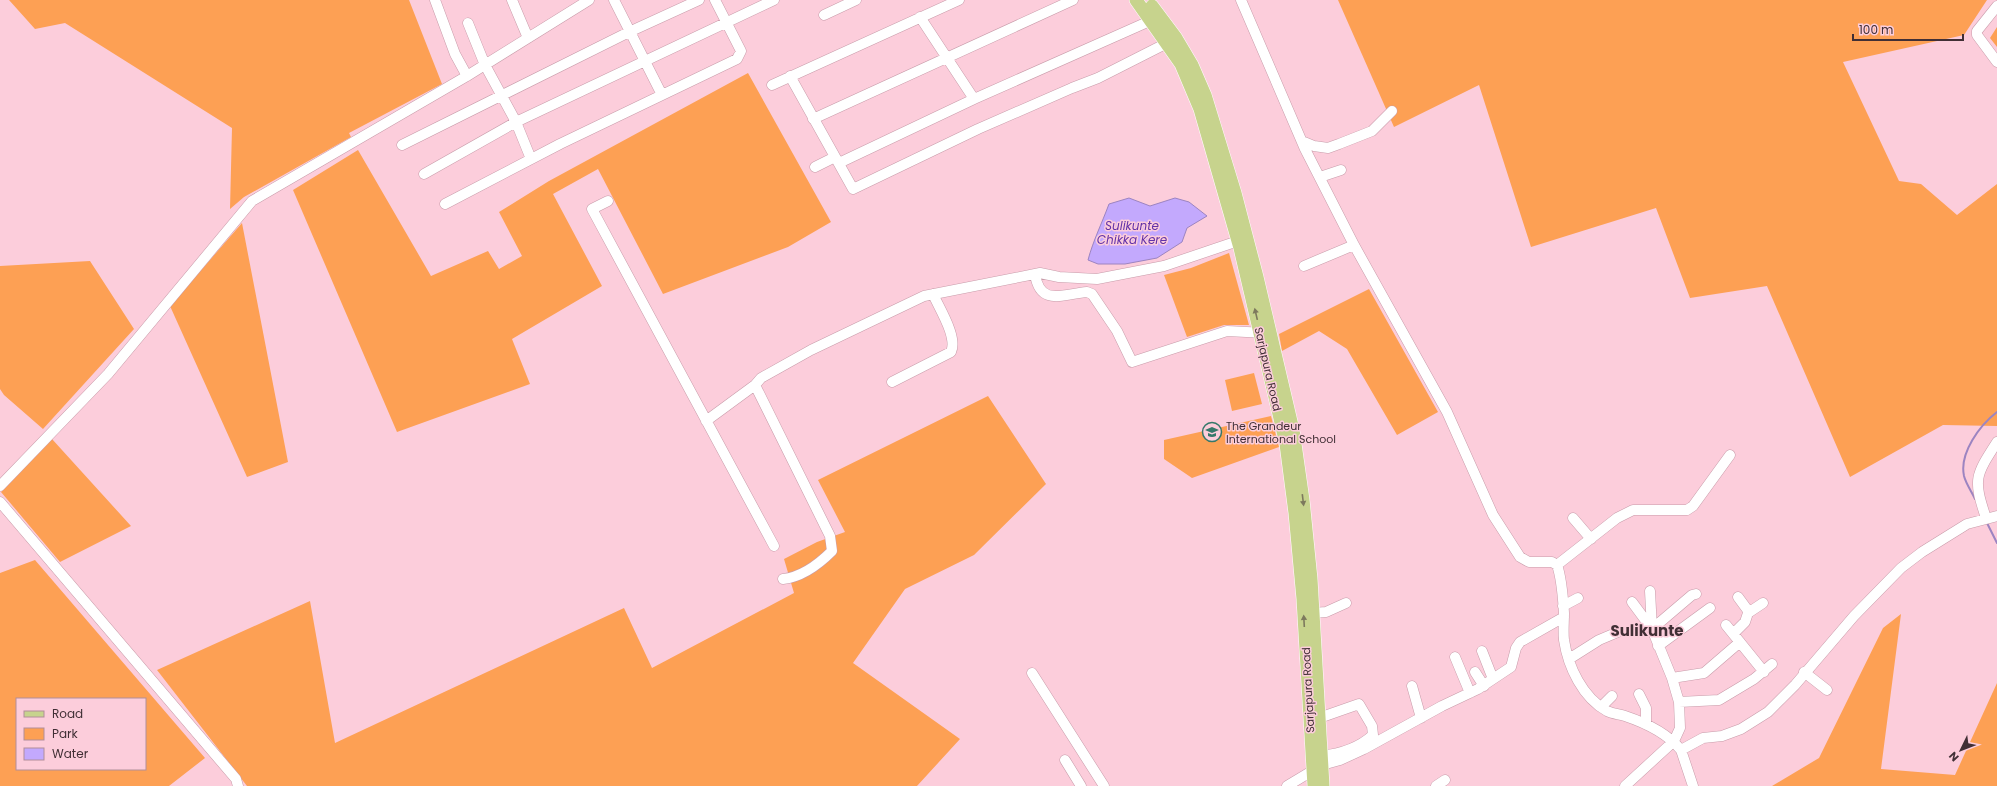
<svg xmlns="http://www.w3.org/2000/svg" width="1997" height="786" font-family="Poppins,sans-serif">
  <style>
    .green { fill: #fda054; fill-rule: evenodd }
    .water { fill: #c3a9fd; stroke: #9c84c1 }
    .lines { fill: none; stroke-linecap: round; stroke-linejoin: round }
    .stream { stroke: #9c84c1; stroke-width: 2 }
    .minor-casing { stroke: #c89caa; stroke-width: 11 }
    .major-casing { stroke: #fff; stroke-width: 14 }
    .minor { stroke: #fff; stroke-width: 10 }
    .major { stroke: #c7d38d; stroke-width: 13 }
    .oneway { fill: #7d795d }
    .labels { text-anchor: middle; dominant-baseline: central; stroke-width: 3; stroke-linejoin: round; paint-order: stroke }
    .street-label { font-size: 11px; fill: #412f35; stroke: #fccddb }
    .poi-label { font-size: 11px; fill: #412f35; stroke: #fccddb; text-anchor: start }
    .water-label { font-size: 12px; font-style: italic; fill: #6332a8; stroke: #fccddb }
    .district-label { font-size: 15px; font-weight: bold; fill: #412f35; stroke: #fccddb }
  </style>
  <rect width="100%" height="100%" fill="#fccddb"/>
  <path class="green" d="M 9,0 L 409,0 L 442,84 L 349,133 L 351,137 L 244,197 L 230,209 L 232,128 L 65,23 L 35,29 Z
    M 1338,0 L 1987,0 L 1964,35 L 1843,62 L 1899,181 L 1921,184 L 1957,215 L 1997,184 L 1997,426 L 1943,425 L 1850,477 L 1767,286 L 1690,298 L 1656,208 L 1531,247 L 1479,85 L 1394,127 Z
    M 1997,27 L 1997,47 L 1990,38 Z
    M 748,73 L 831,222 L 788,247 L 663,294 L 598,169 L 553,194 L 602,286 L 512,339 L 530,384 L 397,432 L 293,190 L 358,150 L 431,276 L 488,251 L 499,269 L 522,256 L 499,212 L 549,181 Z
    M 242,223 L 288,462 L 247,477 L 170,306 Z
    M 1229,253 L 1249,325 L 1224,325 L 1187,337 L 1164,275 L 1191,268 Z
    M 90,261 L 134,329 L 43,429 L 4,395 L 0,389 L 0,266 Z
    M 1369,289 L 1438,412 L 1397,435 L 1347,349 L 1319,331 L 1282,351 L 1279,334 Z
    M 1254,373 L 1262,404 L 1232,411 L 1225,380 Z
    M 988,396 L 1046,484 L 974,555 L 905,589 L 853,663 L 960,739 L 917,786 L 247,786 L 157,670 L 310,601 L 335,743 L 624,608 L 652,668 L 794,593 L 784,559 L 817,542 L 845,532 L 818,480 Z
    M 1271,416 L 1279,447 L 1192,478 L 1164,459 L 1164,440 Z
    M 52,439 L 131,526 L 60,562 L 1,492 Z
    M 35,560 L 205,758 L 169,786 L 0,786 L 0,573 ZM 17,699 L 145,699 L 145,769 L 17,769 Z
    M 1901,614 L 1881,769 L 1955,775 L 1997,683 L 1997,786 L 1772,786 L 1819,758 L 1883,628 Z"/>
  <path class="water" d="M 1129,198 L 1150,206 L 1175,198 L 1189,202 L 1207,216 L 1187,228 L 1182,242 L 1157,258 L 1125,264 L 1098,264 L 1088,260 C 1093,241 1102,223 1109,204 Z"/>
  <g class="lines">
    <path class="stream" d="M 1975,499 C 1972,492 1966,484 1964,476 C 1959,453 1980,425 1997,412
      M 1987,523 L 1997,543"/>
    <defs>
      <path id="minor" d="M 435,0 L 455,54 L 467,76
        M 512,0 L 528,38
        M 614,0 L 661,93
        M 1241,0 L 1305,149 L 1354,245 L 1447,412 L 1493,515 L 1520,557 L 1529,562 L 1552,562 L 1557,565 C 1562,579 1563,598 1564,613 C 1564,622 1563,632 1564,640 C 1568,667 1583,698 1607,711 C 1613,714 1619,714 1625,716 C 1646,723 1667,733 1681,750 L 1703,738 L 1722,736 L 1741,729 L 1768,712 L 1795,685 L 1854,616 L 1901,568 L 1922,552 L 1967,524 L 1997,516
        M 1997,6 L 1977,31 L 1977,35 L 1997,62
        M 824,15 L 856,0
        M 920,17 L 974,99
        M 468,23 L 485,65 L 516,122 L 531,159
        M 790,76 L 853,189 L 978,129 L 1072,88 L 1098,78 L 1173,40
        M 772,85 L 959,0
        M 813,119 L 1073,0
        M 1302,141 L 1314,146 L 1328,148 L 1339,144 L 1372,131 L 1392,111
        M 402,145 L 629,32 L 699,0
        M 839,163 L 974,99 L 1152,20
        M 815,167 L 835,157
        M 424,174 L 516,122 L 774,0
        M 1320,177 L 1341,170
        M 608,201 L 592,209 L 774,546
        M 445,204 L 560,144 L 737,59 L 741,51 L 715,0
        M 1304,266 L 1354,245
        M 1035,274 C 1040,307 1063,294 1087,292 L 1092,294 L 1117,331 L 1132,362 L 1227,331 L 1266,333
        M 892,382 L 951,352 C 958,337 939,308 933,294
        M 755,385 L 830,536 L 832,551 C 819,564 802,577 783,579
        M 706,421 L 755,385 L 761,378 L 811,350 L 924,296 L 1040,273 L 1059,277 L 1097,279 L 1164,266 L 1238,241
        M 0,486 L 108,374 L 252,201 L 467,76 L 589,0
        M 0,502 L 236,779 L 238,786
        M 1573,518 L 1591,539
        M 1986,518 C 1973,479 1975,476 1997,442
        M 1557,565 L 1617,518 L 1633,510 L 1687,510 L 1693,506 L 1730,455
        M 1738,597 L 1749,612
        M 1632,602 L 1652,629 L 1692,595 L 1696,594
        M 1563,606 L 1578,598
        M 1313,613 L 1326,612 L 1346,603
        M 1726,625 L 1764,672
        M 1734,633 L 1745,622 L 1748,613 L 1763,603
        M 1658,646 L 1710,608
        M 1482,651 L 1493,679
        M 1455,657 L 1470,693
        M 1569,659 L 1599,640 L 1618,632
        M 1475,672 L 1484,686
        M 1804,672 L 1827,690
        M 1032,673 L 1104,786
        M 1672,678 L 1704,673 L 1740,642
        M 1412,686 L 1421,718
        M 1639,694 L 1646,708 L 1646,724
        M 1679,702 L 1719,700 L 1754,679 L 1772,664
        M 1601,707 L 1612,696
        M 1319,718 L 1359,704 L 1372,726 L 1373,735 C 1359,748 1339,754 1321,756
        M 1681,750 L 1693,786
        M 1065,760 L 1081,786
        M 1287,786 L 1322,765 L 1340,760 L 1364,749 L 1442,706 L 1478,689 L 1511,667 L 1516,648 L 1520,642 L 1564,617
        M 1436,786 L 1445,780
        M 1625,786 L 1674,741 L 1680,728 L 1679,702 L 1672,678 L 1652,629 L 1650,591"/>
      <path id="major" d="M 1136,0 L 1181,64 L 1200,109 L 1240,248 L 1286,444 L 1295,513 L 1303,599 L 1314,786
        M 1152,6 L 1176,38 L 1192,65 L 1205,95 L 1235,193 L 1257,277 L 1293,430 L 1303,500 L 1311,579 L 1323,786"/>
    </defs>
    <use href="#minor" class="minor-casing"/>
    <use href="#major" class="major-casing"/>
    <use href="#minor" class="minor"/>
    <use href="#major" class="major"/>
  </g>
  <defs><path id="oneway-solid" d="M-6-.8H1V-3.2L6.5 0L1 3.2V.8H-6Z"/></defs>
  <g class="oneway">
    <use href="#oneway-solid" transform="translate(1256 314) rotate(-103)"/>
    <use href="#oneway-solid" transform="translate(1303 500) rotate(83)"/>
    <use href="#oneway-solid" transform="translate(1304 621) rotate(-93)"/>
  </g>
  <defs>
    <symbol id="school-ring" viewBox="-11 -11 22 22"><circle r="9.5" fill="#fccddb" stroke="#35786a" stroke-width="1.5"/><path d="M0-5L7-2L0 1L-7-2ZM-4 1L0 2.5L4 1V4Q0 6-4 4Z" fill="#35786a"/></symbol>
  </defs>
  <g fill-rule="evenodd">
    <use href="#school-ring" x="1201" y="421" width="22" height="22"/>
  </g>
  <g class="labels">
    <g class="street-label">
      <text transform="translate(1268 369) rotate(77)">Sarjapura Road</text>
      <text transform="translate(1308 690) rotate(-93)">Sarjapura Road</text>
    </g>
    <g class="poi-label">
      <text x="1226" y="426">The Grandeur<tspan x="1226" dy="13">International School</tspan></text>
    </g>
    <g class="water-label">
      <text x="1132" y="225">Sulikunte<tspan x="1132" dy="14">Chikka Kere</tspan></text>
    </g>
    <g class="district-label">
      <text x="1647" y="630">Sulikunte</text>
    </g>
  </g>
  <rect x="16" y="698" width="130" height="72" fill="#fccddb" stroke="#b18e99"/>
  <rect x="24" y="711" width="20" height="6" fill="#c7d38d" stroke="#b18e99"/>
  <text x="52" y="718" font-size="12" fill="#412f35">Road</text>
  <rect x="24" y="728" width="20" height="12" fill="#fda054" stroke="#b18e99"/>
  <text x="52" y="738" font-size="12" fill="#412f35">Park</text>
  <rect x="24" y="748" width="20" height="12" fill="#c3a9fd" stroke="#b18e99"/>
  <text x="52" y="758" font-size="12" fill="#412f35">Water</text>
  <g transform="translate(1961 750) rotate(227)" stroke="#fccddb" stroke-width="3" paint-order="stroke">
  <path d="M0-3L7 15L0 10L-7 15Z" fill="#412f35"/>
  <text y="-6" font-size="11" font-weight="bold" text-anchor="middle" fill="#412f35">N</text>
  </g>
  <path d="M1853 34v6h110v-6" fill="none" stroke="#412f35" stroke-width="2"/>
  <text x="1859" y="34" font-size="12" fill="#412f35" stroke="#fccddb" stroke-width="3" paint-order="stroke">100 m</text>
</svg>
